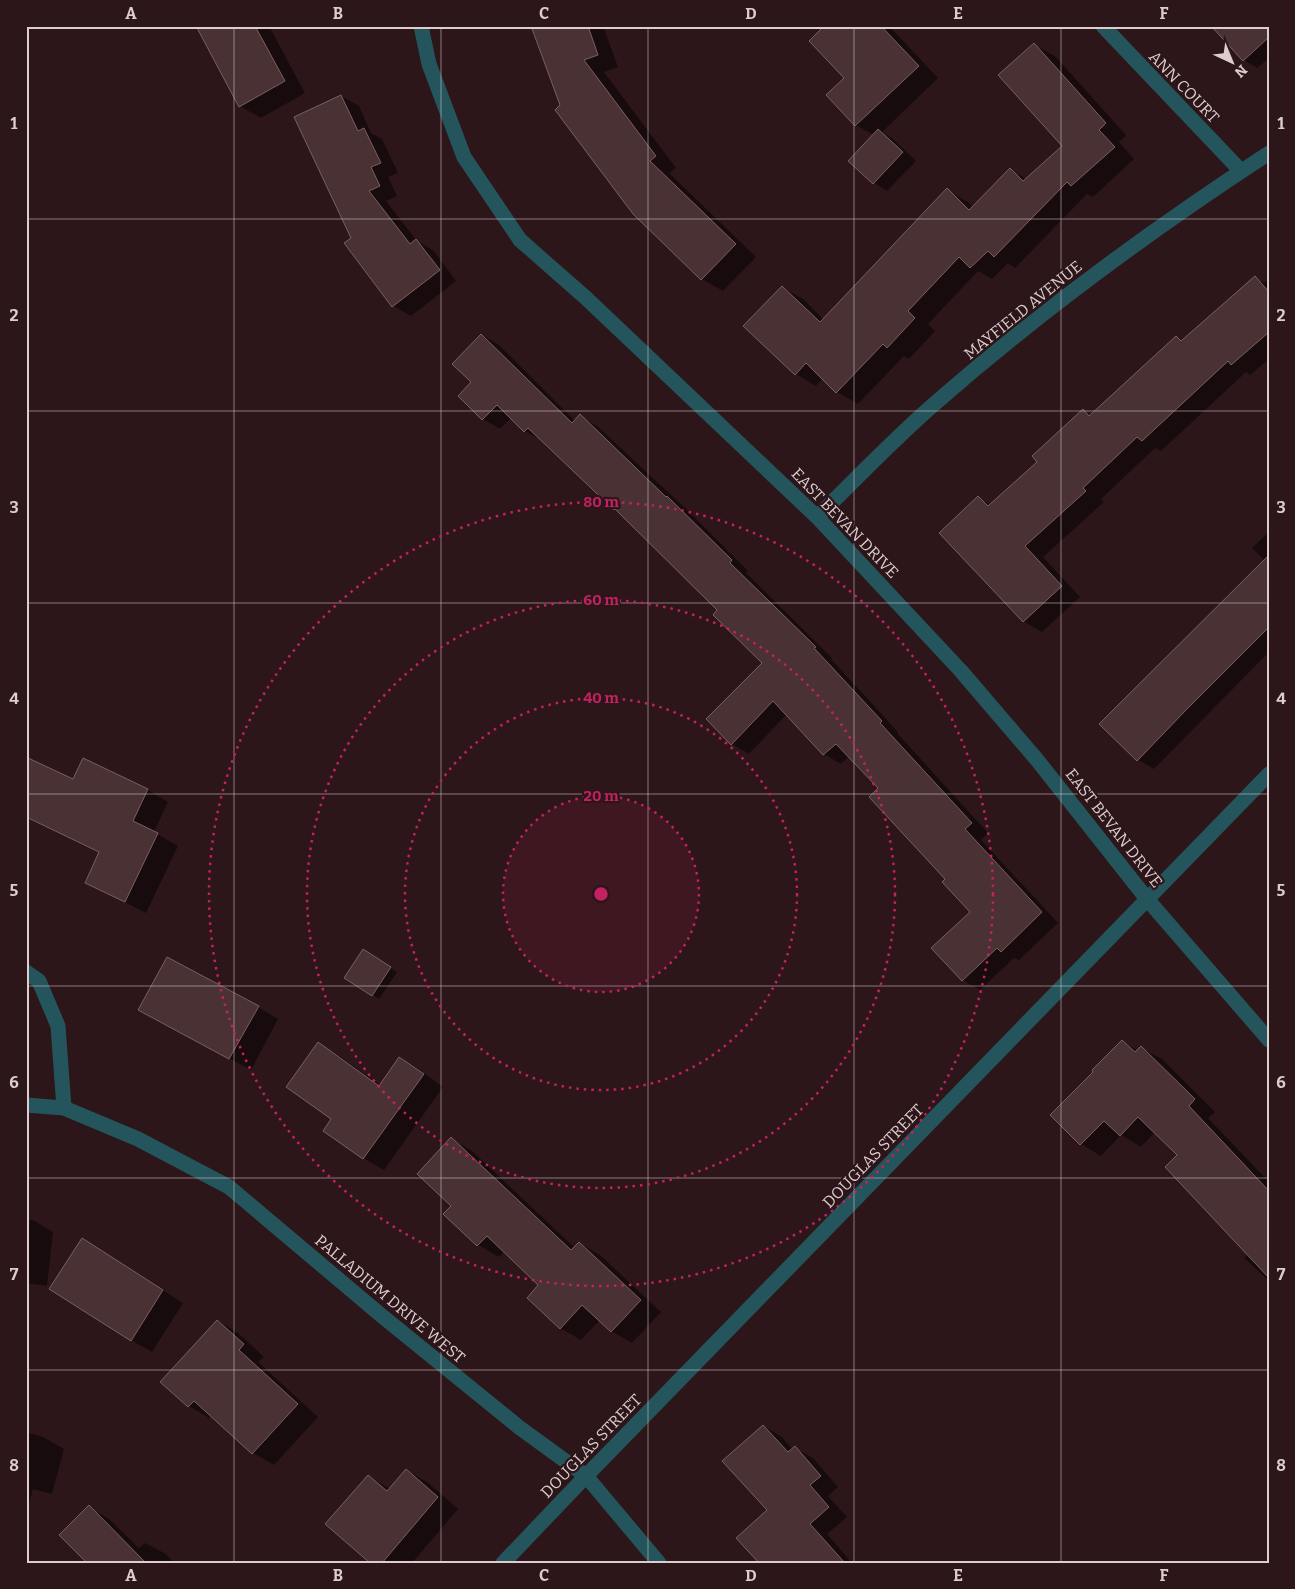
<svg xmlns="http://www.w3.org/2000/svg" width="1295" height="1589" font-family="Bitter,serif">
  <style>
    .shadow { fill: #0007 }
    .building { fill: #4a3234; stroke: #7a5f61 }
    .lines { fill: none; stroke-linecap: round; stroke-linejoin: round }
    .minor { stroke: #25555c; stroke-width: 15 }
    .grid { fill: none; stroke: #ddcdce; stroke-width: 1; stroke-opacity: 0.55 }
    .ring { fill: none; stroke: #c32161; stroke-width: 2.5; stroke-dasharray: 2.5 5 }
    .labels { text-anchor: middle; dominant-baseline: central; stroke-width: 4.5; stroke-linejoin: round; paint-order: stroke }
    .street-label { font-size: 16px; fill: #ddcdce; stroke: #2c1619 }
    .centre { fill: #c32161; stroke: #2c1619; stroke-width: 2.5 }
    .ring-label { font-size: 15px; text-anchor: middle; font-weight: bold; fill: #c32161; stroke: #2c1619; stroke-width: 4.5; stroke-linejoin: round; paint-order: stroke }
    .neatline { fill: none; stroke: #ddcdce; stroke-width: 2 }
    .grid-label { font-size: 16px; text-anchor: middle; font-weight: bold; fill: #ddcdce }
  </style>
  <rect width="100%" height="100%" fill="#2c1619"/>
  <path class="shadow" d="M 197,26 L 269,26 L 305,93 L 261,118 L 240,106 Z
    M 532,26 L 603,26 L 618,67 L 604,72 L 676,168 L 669,173 L 756,257 L 723,291 L 702,279 L 634,213 L 562,106 Z
    M 826,26 L 889,26 L 938,78 L 882,132 L 892,138 L 916,161 L 887,191 L 874,183 L 874,135 L 856,125 L 828,95 L 846,78 Z
    M 1257,26 L 1269,38 L 1269,58 L 1257,68 L 1244,60 Z
    M 1034,45 L 1055,56 L 1126,135 L 1119,142 L 1134,159 L 1093,197 L 1087,194 L 1015,268 L 1008,263 L 992,279 L 978,271 L 928,324 L 935,331 L 909,359 L 904,356 L 858,404 L 837,392 L 823,378 L 816,386 L 796,374 L 782,287 L 803,299 L 824,320 L 947,190 L 968,202 L 973,207 L 1010,170 L 1027,179 L 1063,146 Z
    M 341,96 L 359,106 L 371,133 L 382,139 L 398,173 L 388,177 L 397,196 L 386,201 L 417,241 L 434,251 L 456,281 L 411,316 L 393,306 L 352,238 Z
    M 1255,278 L 1264,283 L 1269,278 L 1269,359 L 1250,375 L 1246,372 L 1161,451 L 1155,448 L 1101,499 L 1104,502 L 1043,557 L 1080,597 L 1042,632 L 1023,621 L 978,498 L 991,505 L 1039,462 L 1083,411 L 1091,415 L 1176,337 L 1183,341 Z
    M 482,335 L 499,345 L 575,421 L 580,416 L 597,426 L 684,507 L 748,571 L 746,573 L 832,658 L 831,659 L 898,732 L 897,733 L 988,833 L 981,840 L 1058,923 L 1019,960 L 1014,958 L 980,990 L 963,980 L 933,948 L 972,912 L 880,788 L 849,756 L 841,764 L 824,754 L 787,714 L 749,754 L 732,744 L 763,663 L 719,610 L 621,513 L 614,509 L 542,440 L 524,431 L 511,418 L 500,429 L 483,419 L 473,382 Z
    M 1269,532 L 1269,652 L 1154,769 L 1138,760 L 1101,724 L 1265,561 L 1252,548 Z
    M 84,760 L 148,790 L 168,802 L 154,832 L 178,846 L 146,913 L 86,882 L 100,853 L 26,818 L 26,764 L 74,780 Z
    M 370,954 L 397,972 L 379,999 L 373,995 Z
    M 258,1007 L 278,1019 L 251,1070 L 160,1021 Z
    M 1122,1041 L 1138,1051 L 1141,1048 L 1162,1059 L 1215,1112 L 1208,1118 L 1269,1182 L 1269,1281 L 1244,1258 L 1248,1254 L 1179,1155 L 1155,1132 L 1141,1147 L 1121,1135 L 1101,1156 L 1081,1144 Z
    M 319,1044 L 339,1056 L 380,1085 L 400,1058 L 420,1070 L 443,1087 L 384,1170 L 363,1158 L 333,1119 Z
    M 451,1139 L 472,1151 L 575,1248 L 579,1243 L 600,1255 L 661,1312 L 632,1343 L 611,1331 L 600,1320 L 581,1340 L 560,1328 L 540,1285 L 505,1251 L 499,1257 L 478,1245 L 445,1214 L 452,1206 Z
    M 26,1219 L 33,1220 L 53,1232 L 47,1286 L 26,1283 Z
    M 103,1252 L 183,1303 L 152,1352 L 131,1340 Z
    M 218,1321 L 238,1333 L 264,1357 L 258,1362 L 318,1417 L 274,1465 L 253,1453 L 212,1415 L 209,1418 L 189,1406 Z
    M 764,1426 L 782,1437 L 793,1450 L 795,1448 L 813,1458 L 838,1487 L 828,1496 L 847,1517 L 827,1534 L 852,1563 L 760,1563 L 769,1511 Z
    M 26,1432 L 43,1437 L 64,1449 L 52,1494 L 33,1489 L 29,1504 L 26,1503 Z
    M 406,1470 L 427,1482 L 458,1509 L 412,1563 L 371,1563 L 368,1476 L 390,1489 Z
    M 89,1507 L 109,1519 L 139,1548 L 145,1543 L 166,1554 L 174,1563 L 89,1563 Z"/>
  <path class="building" d="M 196,26 L 255,26 L 285,81 L 239,107 Z
    M 531,26 L 588,26 L 598,55 L 584,60 L 656,156 L 650,161 L 736,244 L 701,280 L 633,214 L 555,110 L 560,105 Z
    M 824,26 L 881,26 L 919,66 L 855,126 L 826,95 L 844,78 L 809,41 Z
    M 1211,26 L 1269,26 L 1269,37 L 1243,61 Z
    M 1034,43 L 1106,123 L 1099,130 L 1115,147 L 1071,186 L 1067,182 L 994,257 L 988,251 L 970,268 L 959,257 L 908,311 L 915,318 L 887,348 L 883,344 L 836,393 L 806,363 L 795,375 L 743,326 L 782,286 L 820,322 L 947,188 L 969,210 L 1010,168 L 1023,181 L 1062,146 L 998,75 Z
    M 341,95 L 358,131 L 364,128 L 381,163 L 371,167 L 380,186 L 369,191 L 410,244 L 416,239 L 440,270 L 392,307 L 344,243 L 351,238 L 294,117 Z
    M 878,129 L 903,152 L 873,184 L 848,161 Z
    M 1255,276 L 1269,292 L 1269,332 L 1231,365 L 1228,361 L 1142,441 L 1137,437 L 1083,488 L 1086,491 L 1025,546 L 1062,586 L 1023,622 L 939,533 L 978,496 L 988,506 L 1037,462 L 1032,456 L 1083,409 L 1089,416 L 1176,336 L 1181,341 Z
    M 481,334 L 572,423 L 580,414 L 666,497 L 667,496 L 732,560 L 730,563 L 816,647 L 814,648 L 882,721 L 880,723 L 972,823 L 965,829 L 1042,912 L 1001,952 L 997,948 L 962,981 L 931,948 L 970,912 L 942,882 L 945,879 L 869,797 L 878,788 L 836,744 L 823,755 L 773,701 L 731,745 L 706,719 L 762,663 L 713,615 L 717,610 L 615,509 L 614,510 L 528,428 L 524,432 L 497,405 L 482,420 L 458,396 L 471,382 L 452,364 Z
    M 1269,555 L 1269,627 L 1187,709 L 1137,761 L 1099,724 Z
    M 26,757 L 73,779 L 83,758 L 148,789 L 133,821 L 158,833 L 125,902 L 85,883 L 99,852 L 26,817 Z
    M 363,949 L 391,967 L 372,996 L 344,978 Z
    M 167,957 L 259,1006 L 229,1059 L 138,1010 Z
    M 1122,1040 L 1135,1052 L 1141,1046 L 1195,1099 L 1189,1106 L 1269,1191 L 1269,1278 L 1165,1167 L 1177,1155 L 1138,1117 L 1120,1136 L 1104,1121 L 1080,1145 L 1050,1115 L 1093,1072 L 1092,1070 Z
    M 318,1042 L 379,1086 L 399,1057 L 424,1074 L 363,1159 L 323,1131 L 331,1119 L 286,1087 Z
    M 451,1137 L 571,1250 L 579,1242 L 641,1300 L 611,1332 L 582,1305 L 560,1329 L 527,1298 L 538,1285 L 487,1236 L 477,1246 L 443,1214 L 451,1206 L 417,1174 Z
    M 82,1238 L 163,1290 L 131,1341 L 49,1289 Z
    M 217,1320 L 244,1344 L 239,1350 L 298,1404 L 252,1454 L 194,1401 L 188,1407 L 160,1382 Z
    M 763,1425 L 788,1452 L 795,1446 L 821,1476 L 810,1485 L 829,1507 L 810,1524 L 845,1563 L 759,1563 L 736,1538 L 767,1510 L 722,1461 Z
    M 406,1469 L 438,1497 L 382,1563 L 370,1563 L 325,1524 L 368,1475 L 387,1491 Z
    M 89,1505 L 146,1563 L 87,1563 L 59,1535 Z"/>
  <g class="lines">
    <path class="minor" d="M 421,26 L 429,64 L 464,157 L 520,240 L 586,298 L 817,517 L 961,671 L 1038,761 L 1147,899 L 1269,1040
      M 1103,26 L 1241,171
      M 817,517 C 855,480 892,441 932,406 C 1038,313 1151,230 1269,153
      M 26,972 L 39,981 L 58,1026 L 64,1108
      M 26,1105 L 64,1108 L 138,1139 L 229,1187 L 382,1316 L 520,1428 L 586,1476 L 659,1563
      M 503,1563 L 586,1476 L 1269,774"/>
  </g>
  <path class="grid" d="M 234,26 L 234,1563M 441,26 L 441,1563M 648,26 L 648,1563M 854,26 L 854,1563M 1061,26 L 1061,1563M 26,219 L 1269,219M 26,411 L 1269,411M 26,603 L 1269,603M 26,794 L 1269,794M 26,986 L 1269,986M 26,1178 L 1269,1178M 26,1370 L 1269,1370"/>
  <circle cx="601" cy="894" r="98" fill="#c32161" fill-opacity=".12"/>
  <g class="ring">
    <circle cx="601" cy="894" r="98"/>
    <circle cx="601" cy="894" r="196"/>
    <circle cx="601" cy="894" r="294"/>
    <circle cx="601" cy="894" r="392"/>
  </g>
  <g class="labels">
    <g class="street-label">
      <text transform="translate(1184 87) rotate(46)">ANN COURT</text>
      <text transform="translate(1023 310) rotate(-39)">MAYFIELD AVENUE</text>
      <text transform="translate(845 523) rotate(46)">EAST BEVAN DRIVE</text>
      <text transform="translate(1114 828) rotate(52)">EAST BEVAN DRIVE</text>
      <text transform="translate(873 1156) rotate(-46)">DOUGLAS STREET</text>
      <text transform="translate(390 1299) rotate(40)">PALLADIUM DRIVE WEST</text>
      <text transform="translate(591 1446) rotate(-46)">DOUGLAS STREET</text>
    </g>
  </g>
  <circle cx="601" cy="894" r="8" class="centre"/>
  <g class="ring-label">
    <text x="601" y="507">80 m</text>
    <text x="601" y="605">60 m</text>
    <text x="601" y="703">40 m</text>
    <text x="601" y="801">20 m</text>
  </g>
  <rect width="1295" height="1589" fill="none" stroke="#2c1619" stroke-width="55"/>
  <g transform="translate(1232 62) rotate(136)" stroke="#2c1619" stroke-width="4" paint-order="stroke">
  <path d="M0-4L9 19L0 12L-9 19Z" fill="#ddcdce"/>
  <text y="-8" font-size="14" font-weight="bold" text-anchor="middle" fill="#ddcdce">N</text>
  </g>
  <rect x="28" y="28" width="1240" height="1534" class="neatline"/>
  <g class="grid-label">
    <text x="131" y="19">A</text>
    <text x="338" y="19">B</text>
    <text x="544" y="19">C</text>
    <text x="751" y="19">D</text>
    <text x="958" y="19">E</text>
    <text x="1164" y="19">F</text>
    <text x="14" y="129">1</text>
    <text x="1281" y="129">1</text>
    <text x="14" y="321">2</text>
    <text x="1281" y="321">2</text>
    <text x="14" y="513">3</text>
    <text x="1281" y="513">3</text>
    <text x="14" y="704">4</text>
    <text x="1281" y="704">4</text>
    <text x="14" y="896">5</text>
    <text x="1281" y="896">5</text>
    <text x="14" y="1088">6</text>
    <text x="1281" y="1088">6</text>
    <text x="14" y="1280">7</text>
    <text x="1281" y="1280">7</text>
    <text x="14" y="1471">8</text>
    <text x="1281" y="1471">8</text>
    <text x="131" y="1581">A</text>
    <text x="338" y="1581">B</text>
    <text x="544" y="1581">C</text>
    <text x="751" y="1581">D</text>
    <text x="958" y="1581">E</text>
    <text x="1164" y="1581">F</text>
  </g>
</svg>
